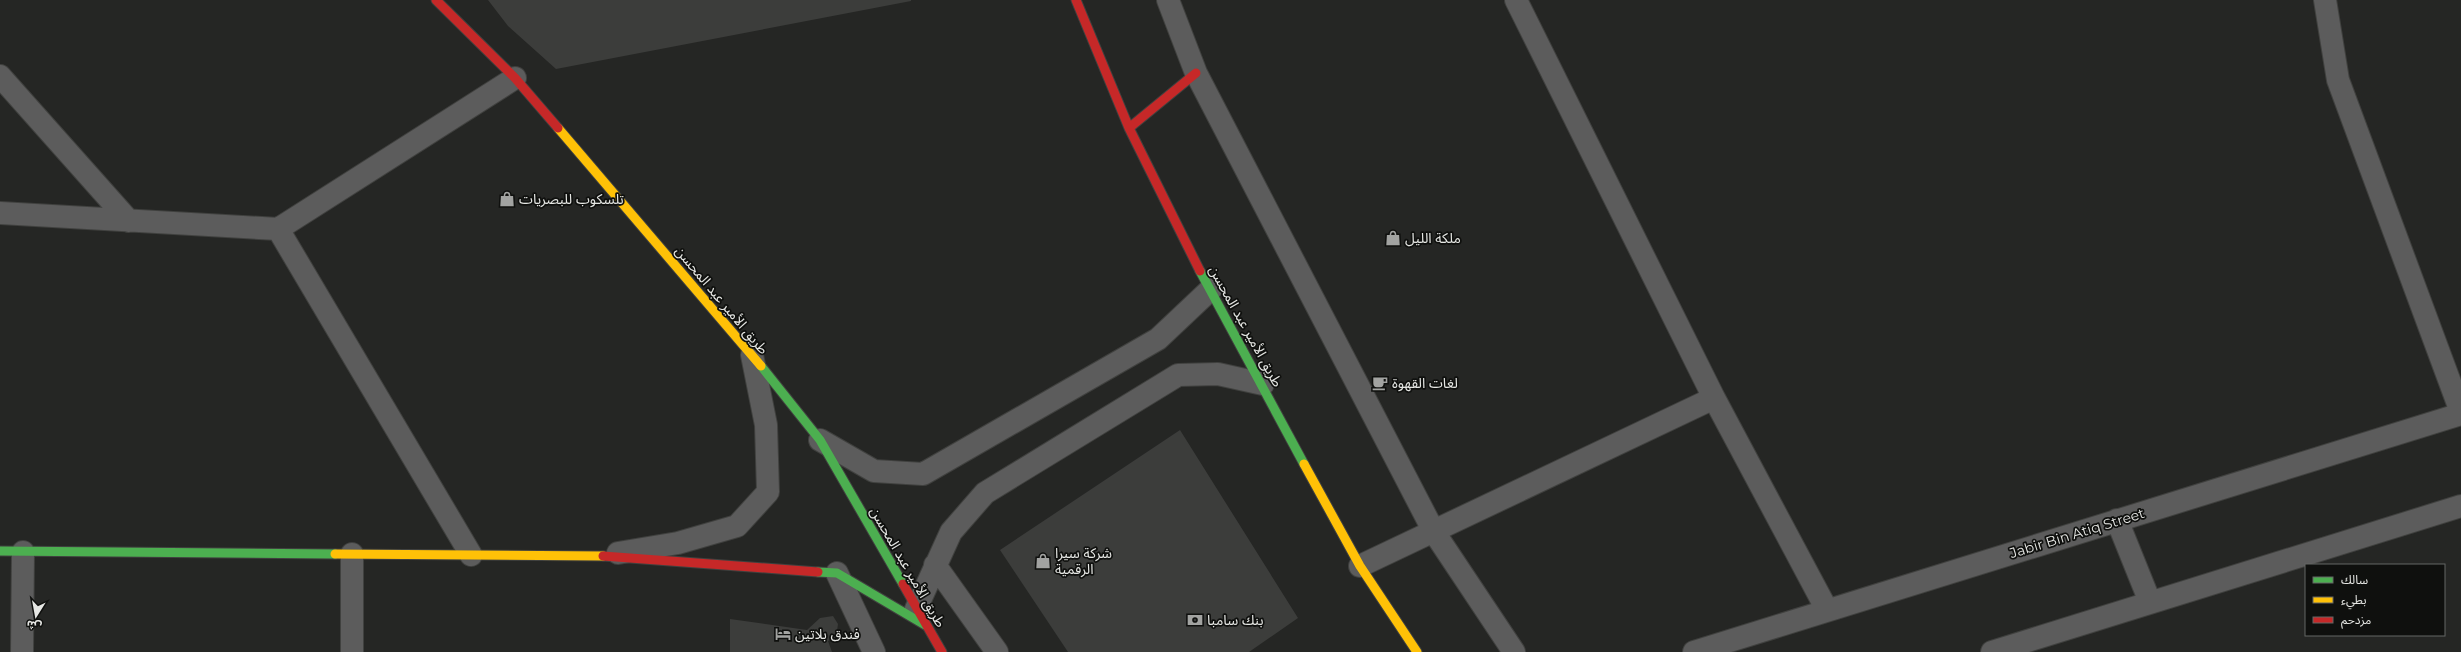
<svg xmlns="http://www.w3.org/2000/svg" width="2461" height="652" font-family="Montserrat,'Noto Sans Arabic',sans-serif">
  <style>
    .building { fill: #3c3d3b }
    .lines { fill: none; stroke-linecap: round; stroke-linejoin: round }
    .street-casing { stroke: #40413f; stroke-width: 24 }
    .fast-casing { stroke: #40413f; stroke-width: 11 }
    .slow-casing { stroke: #40413f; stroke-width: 11 }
    .jam-casing { stroke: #40413f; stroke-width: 11 }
    .street { stroke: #5c5c5c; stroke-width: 22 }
    .fast { stroke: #4caf50; stroke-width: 9 }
    .slow { stroke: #ffc107; stroke-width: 9 }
    .jam { stroke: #c62828; stroke-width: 9 }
    .labels { text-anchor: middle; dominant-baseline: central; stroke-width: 3.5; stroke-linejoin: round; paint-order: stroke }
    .poi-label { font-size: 14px; fill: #e6e7e4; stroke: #0f100e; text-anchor: start }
    .street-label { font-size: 14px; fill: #e6e7e4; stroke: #0f100e }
  </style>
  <rect width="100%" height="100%" fill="#252624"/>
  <path class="building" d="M 488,0 L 911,0 L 911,1 L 556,69 L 508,26 Z
    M 1180,430 L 1298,618 L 1249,652 L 1068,652 L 1000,550 Z
    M 833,616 L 838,624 L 836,638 L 828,641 L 832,652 L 730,652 L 730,619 L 807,630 L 820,618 Z"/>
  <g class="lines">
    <defs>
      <path id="street" d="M 1168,0 L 1196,73 L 1434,532 L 1514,652
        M 1516,0 L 1714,398
        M 2325,0 L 2338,80 L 2461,412
        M 0,76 L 129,221
        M 0,213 L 278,229 L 515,78
        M 278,229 L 471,555
        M 820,440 L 874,471 L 923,474 L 1158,339 L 1211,289
        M 2117,520 L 2150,602
        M 618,553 L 678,543 L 737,526 L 768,492 L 766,425 L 752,355
        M 352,554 L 352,652
        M 935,565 L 997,652
        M 1360,566 L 1714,398 L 1827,610
        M 837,573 L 874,652
        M 916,609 L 951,532 L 985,493 L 1178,375 L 1218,374 L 1263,384
        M 22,652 L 23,552
        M 1694,652 L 2461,414
        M 1992,652 L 2461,506"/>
      <path id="fast" d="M 1200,271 L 1304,464
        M 761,366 L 820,440 L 903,584
        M 0,551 L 335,554
        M 818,572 L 837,573 L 925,625"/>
      <path id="slow" d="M 558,128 L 761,366
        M 1304,464 L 1360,566 L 1417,652
        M 335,554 L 603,556"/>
      <path id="jam" d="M 436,0 L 515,78 L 558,128
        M 1076,0 L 1129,128 L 1200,271
        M 1129,128 L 1196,73
        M 603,556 L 818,572
        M 903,584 L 942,652"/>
    </defs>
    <use href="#street" class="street-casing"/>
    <use href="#fast" class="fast-casing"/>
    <use href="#slow" class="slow-casing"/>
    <use href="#jam" class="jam-casing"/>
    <use href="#street" class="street"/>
    <use href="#fast" class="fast"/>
    <use href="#slow" class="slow"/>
    <use href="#jam" class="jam"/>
  </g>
  <defs>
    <symbol id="shop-bare" viewBox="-9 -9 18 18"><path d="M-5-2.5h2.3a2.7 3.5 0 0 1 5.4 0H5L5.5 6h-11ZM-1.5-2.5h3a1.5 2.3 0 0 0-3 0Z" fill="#a2a3a1" stroke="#0f100e" stroke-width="2.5" paint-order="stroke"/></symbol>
    <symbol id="cafe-bare" viewBox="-9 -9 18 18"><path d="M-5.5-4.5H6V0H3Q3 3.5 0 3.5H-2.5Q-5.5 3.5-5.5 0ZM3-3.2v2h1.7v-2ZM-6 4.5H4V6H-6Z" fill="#a2a3a1" stroke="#0f100e" stroke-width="2.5" paint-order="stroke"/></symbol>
    <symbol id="bank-bare" viewBox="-9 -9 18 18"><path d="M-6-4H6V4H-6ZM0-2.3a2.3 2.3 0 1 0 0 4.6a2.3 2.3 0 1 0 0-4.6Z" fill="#a2a3a1" stroke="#0f100e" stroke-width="2.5" paint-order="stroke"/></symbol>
    <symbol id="hotel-bare" viewBox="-9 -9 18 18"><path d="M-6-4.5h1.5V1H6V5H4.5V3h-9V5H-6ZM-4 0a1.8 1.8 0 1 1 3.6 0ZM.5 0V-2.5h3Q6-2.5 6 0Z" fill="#a2a3a1" stroke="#0f100e" stroke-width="2.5" paint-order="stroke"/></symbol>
  </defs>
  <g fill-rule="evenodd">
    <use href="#shop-bare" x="496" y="188" width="22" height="22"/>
    <use href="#shop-bare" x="1382" y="227" width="22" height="22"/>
    <use href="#cafe-bare" x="1369" y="372" width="22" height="22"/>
    <use href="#shop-bare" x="1032" y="550" width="22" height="22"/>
    <use href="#bank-bare" x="1184" y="609" width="22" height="22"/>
    <use href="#hotel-bare" x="772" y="623" width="22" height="22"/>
  </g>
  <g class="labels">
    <g class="poi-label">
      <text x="519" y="199">تلسكوب للبصريات</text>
      <text x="1405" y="238">ملكة الليل</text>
      <text x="1392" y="383">لغات القهوة</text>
      <text x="1055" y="553">شركة سيرا<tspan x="1055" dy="16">الرقمية</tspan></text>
      <text x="1207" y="620">بنك سامبا</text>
      <text x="795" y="634">فندق بلاتين</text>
    </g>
    <g class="street-label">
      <text transform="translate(722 300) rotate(50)">طريق الأمير عبد المحسن</text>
      <text transform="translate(1246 326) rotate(61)">طريق الأمير عبد المحسن</text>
      <text transform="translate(2077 533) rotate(-17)">Jabir Bin Atiq Street</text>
      <text transform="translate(908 567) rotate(60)">طريق الأمير عبد المحسن</text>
    </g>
  </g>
  <rect x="2305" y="564" width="140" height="72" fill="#0f100e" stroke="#656664"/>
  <rect x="2313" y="577" width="20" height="6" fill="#4caf50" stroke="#656664"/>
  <text x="2341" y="584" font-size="12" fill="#e6e7e4">سالك</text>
  <rect x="2313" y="597" width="20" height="6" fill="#ffc107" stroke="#656664"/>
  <text x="2341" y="604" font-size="12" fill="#e6e7e4">بطيء</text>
  <rect x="2313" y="617" width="20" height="6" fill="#c62828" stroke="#656664"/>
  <text x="2341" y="624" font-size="12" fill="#e6e7e4">مزدحم</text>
  <g transform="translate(36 616) rotate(191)" stroke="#0f100e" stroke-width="3" paint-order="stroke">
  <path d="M0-3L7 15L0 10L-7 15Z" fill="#e6e7e4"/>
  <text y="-6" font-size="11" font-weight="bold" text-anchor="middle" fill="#e6e7e4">ش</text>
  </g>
</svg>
